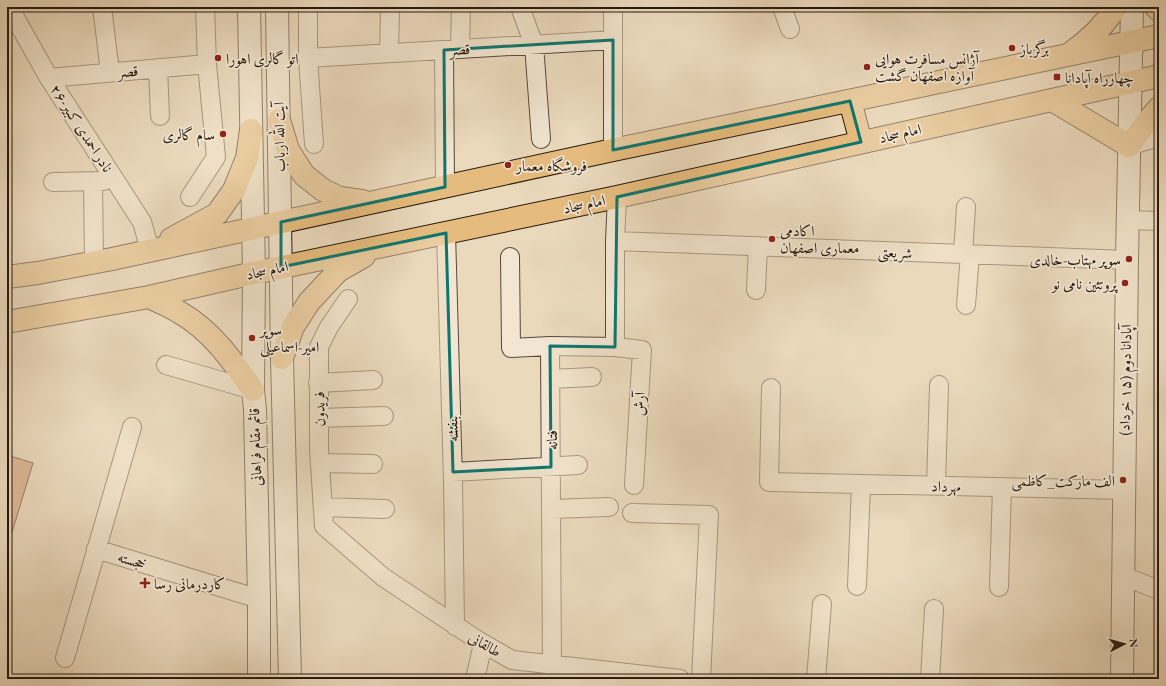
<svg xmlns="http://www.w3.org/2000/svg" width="1166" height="686" font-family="'EB Garamond',Amiri,serif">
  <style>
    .building { fill: #cc9169; stroke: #26190e }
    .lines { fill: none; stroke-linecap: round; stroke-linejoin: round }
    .minor-casing { stroke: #57493a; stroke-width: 20 }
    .secondary-casing { stroke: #26190e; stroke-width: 24 }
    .primary-casing { stroke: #26190e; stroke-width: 24 }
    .minor { stroke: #f2e6d3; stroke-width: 18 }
    .secondary { stroke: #f2e6d3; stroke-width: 22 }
    .primary { stroke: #e6bc7e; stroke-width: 22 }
    .marked { fill: none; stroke: #0f766e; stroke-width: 3; stroke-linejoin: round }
    .poi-dot { fill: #8f2418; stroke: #f2e6d3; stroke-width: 1.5 }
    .labels { text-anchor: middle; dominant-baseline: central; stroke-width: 3.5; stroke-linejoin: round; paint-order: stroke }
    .poi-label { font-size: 15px; fill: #26190e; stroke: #f2e6d3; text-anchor: start }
    .street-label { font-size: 15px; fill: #26190e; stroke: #f2e6d3 }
  </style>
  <rect width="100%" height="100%" fill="#ebd9bc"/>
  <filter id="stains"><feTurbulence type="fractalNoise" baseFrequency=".005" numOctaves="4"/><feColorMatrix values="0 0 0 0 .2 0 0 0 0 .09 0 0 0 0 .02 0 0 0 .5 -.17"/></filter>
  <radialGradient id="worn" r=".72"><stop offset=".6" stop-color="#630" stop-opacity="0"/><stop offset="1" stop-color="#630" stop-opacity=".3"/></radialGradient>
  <path class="building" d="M 7,455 L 33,463 L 10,539 L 7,538 Z"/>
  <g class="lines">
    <defs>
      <path id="minor" d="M 9,7 L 49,78 L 142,222 L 150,250
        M 102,7 L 110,72
        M 308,7 L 308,58 L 314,144
        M 520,7 L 534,45 L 541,139
        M 782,7 L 790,29
        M 460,49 L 461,7
        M 444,50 L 445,187
        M 389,53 L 390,7
        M 308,58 L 613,40
        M 158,68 L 160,116
        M 49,78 L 207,64
        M 1129,146 L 1159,137
        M 613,150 L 613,7
        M 53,182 L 104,181
        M 93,182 L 94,262
        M 190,197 L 216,157 L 207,64 L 205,7
        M 617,197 L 615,241 L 615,347 L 642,350 L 634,485
        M 1128,220 L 1159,221
        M 446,233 L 453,480 L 455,626
        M 615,241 L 1127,260
        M 963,254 L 966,207
        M 510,257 L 511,348 L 550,346 L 552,664 L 550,679
        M 756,290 L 758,246
        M 348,299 L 329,327 L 319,347 L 319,449 L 324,526 L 383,577 L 479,641 L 512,660 L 680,679
        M 966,305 L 970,254
        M 550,346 L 615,347
        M 166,365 L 253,390
        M 550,379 L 592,377
        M 318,383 L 373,380
        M 771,388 L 769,482 L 1124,490
        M 319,418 L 384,416
        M 320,463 L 373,464
        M 453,472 L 578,465
        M 936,486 L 939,385
        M 323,507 L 385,509
        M 551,509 L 609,507
        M 632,513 L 709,515 L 701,679
        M 96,549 L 259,599
        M 1123,576 L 1159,590
        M 857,586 L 861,485
        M 999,587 L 1002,487
        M 65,658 L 132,427
        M 475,679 L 483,644
        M 816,679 L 822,604
        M 930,679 L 934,609"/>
      <path id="secondary" d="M 249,7 L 254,273 L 253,390 L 255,410 L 259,599 L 259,679
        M 277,7 L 282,358 L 290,679
        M 1122,679 L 1127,260 L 1132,7"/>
      <path id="primary" d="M 1156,7 L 1159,10
        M 1071,53 C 1089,40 1104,26 1116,7
        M 1052,100 L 1129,146 L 1145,124 L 1159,108
        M 850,101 L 861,142
        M 279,120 L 288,150 L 304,175 L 323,190 L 340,198 L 362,201
        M 171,239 L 217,214 L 234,190 L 247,158 L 251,130
        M 7,277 L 38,273 L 112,259 L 613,150 L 1159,36
        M 149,297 C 159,302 170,306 179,312 C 211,330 232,360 253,390
        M 7,322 L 149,297 L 254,273 L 617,197 L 1159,76
        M 282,358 L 293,327 L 309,302 L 338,271 L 364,256"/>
    </defs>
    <use href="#minor" class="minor-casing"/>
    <use href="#secondary" class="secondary-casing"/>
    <use href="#primary" class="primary-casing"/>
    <use href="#minor" class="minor"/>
    <use href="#secondary" class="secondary"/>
    <use href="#primary" class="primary"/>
  </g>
  <path d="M0 0H1166V686H0ZM 613,40 L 613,150 L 850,101 L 861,142 L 617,197 L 615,347 L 550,346 L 551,467 L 453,472 L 446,233 L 281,267 L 281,222 L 445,187 L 444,50 Z" fill="#ebd9bc" fill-opacity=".55" fill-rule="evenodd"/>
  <path class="marked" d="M 613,40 L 613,150 L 850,101 L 861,142 L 617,197 L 615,347 L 550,346 L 551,467 L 453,472 L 446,233 L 281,267 L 281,222 L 445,187 L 444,50 Z"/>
  <g class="poi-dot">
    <circle cx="1012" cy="48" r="4"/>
    <circle cx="218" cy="58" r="4"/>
    <circle cx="867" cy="67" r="4"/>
    <rect x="1053" y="73" width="8" height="8" rx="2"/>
    <circle cx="223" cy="134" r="4"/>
    <circle cx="508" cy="165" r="4"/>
    <circle cx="772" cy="239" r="4"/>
    <circle cx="1129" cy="259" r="4"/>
    <circle cx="1125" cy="283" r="4"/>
    <circle cx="252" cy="338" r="4"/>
    <circle cx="1123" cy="480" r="4"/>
    <path d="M143 577h4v4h4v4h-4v4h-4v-4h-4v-4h4z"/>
  </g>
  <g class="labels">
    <g class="poi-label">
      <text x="1020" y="48">برگرباز</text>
      <text x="226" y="58">اتو گالری اهورا</text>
      <text x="875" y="58">آژانس مسافرت هوایی<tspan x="875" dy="17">آوازه اصفهان گشت</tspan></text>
      <text x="1065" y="77">چهارراه آپادانا</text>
      <text x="215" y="134" text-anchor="end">سام گالری</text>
      <text x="516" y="165">فروشگاه معمار</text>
      <text x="780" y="230">اکادمی<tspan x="780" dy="17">معماری اصفهان</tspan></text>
      <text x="1121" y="259" text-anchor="end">سوپر مهتاب-خالدی</text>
      <text x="1117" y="283" text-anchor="end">پروتئین نامی نو</text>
      <text x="260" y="329">سوپر<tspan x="260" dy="17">امیر-اسماعیلی</tspan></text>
      <text x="1115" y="480" text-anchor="end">الف مارکت_کاظمی</text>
      <text x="154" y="583">کاردرمانی رسا</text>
    </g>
    <g class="street-label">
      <text transform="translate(460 49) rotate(-3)">قصر</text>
      <text transform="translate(128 71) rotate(-5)">قصر</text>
      <text transform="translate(82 128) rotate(57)">۲۶-نادر احمدی کبیر</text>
      <text transform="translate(900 133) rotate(-13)">امام سجاد</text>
      <text transform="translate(279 137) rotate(-91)">آیت الله ارباب</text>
      <text transform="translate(584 204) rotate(-12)">امام سجاد</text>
      <text transform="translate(895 252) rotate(2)">شریعتی</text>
      <text transform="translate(267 270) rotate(-12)">امام سجاد</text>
      <text transform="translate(1125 380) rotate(-89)">آپادانا دوم (۱۵ خرداد)</text>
      <text transform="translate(639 404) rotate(-87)">آرش</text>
      <text transform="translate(319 409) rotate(-91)">فریدون</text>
      <text transform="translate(452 429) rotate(-92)">بنفشه</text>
      <text transform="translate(551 440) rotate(-90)">فتانه</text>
      <text transform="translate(255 447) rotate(-92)">قائم مقام فراهانی</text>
      <text transform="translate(946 486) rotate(1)">مهرداد</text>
      <text transform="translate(132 560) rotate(17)">خجسته</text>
      <text transform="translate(485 644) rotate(30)">طالقانی</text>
    </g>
  </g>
  <rect width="1166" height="686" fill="none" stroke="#ebd9bc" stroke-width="24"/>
  <rect x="8" y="8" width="1150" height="670" fill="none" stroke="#26190e" stroke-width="2"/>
  <rect x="12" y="12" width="1142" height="662" fill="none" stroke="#26190e"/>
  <g transform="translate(1124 644) rotate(84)" stroke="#f2e6d3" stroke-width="3" paint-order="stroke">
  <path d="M0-3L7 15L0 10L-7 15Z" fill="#26190e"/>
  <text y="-6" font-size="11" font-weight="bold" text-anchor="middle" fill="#26190e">N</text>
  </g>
  <rect width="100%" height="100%" filter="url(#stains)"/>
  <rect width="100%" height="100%" fill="url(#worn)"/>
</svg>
